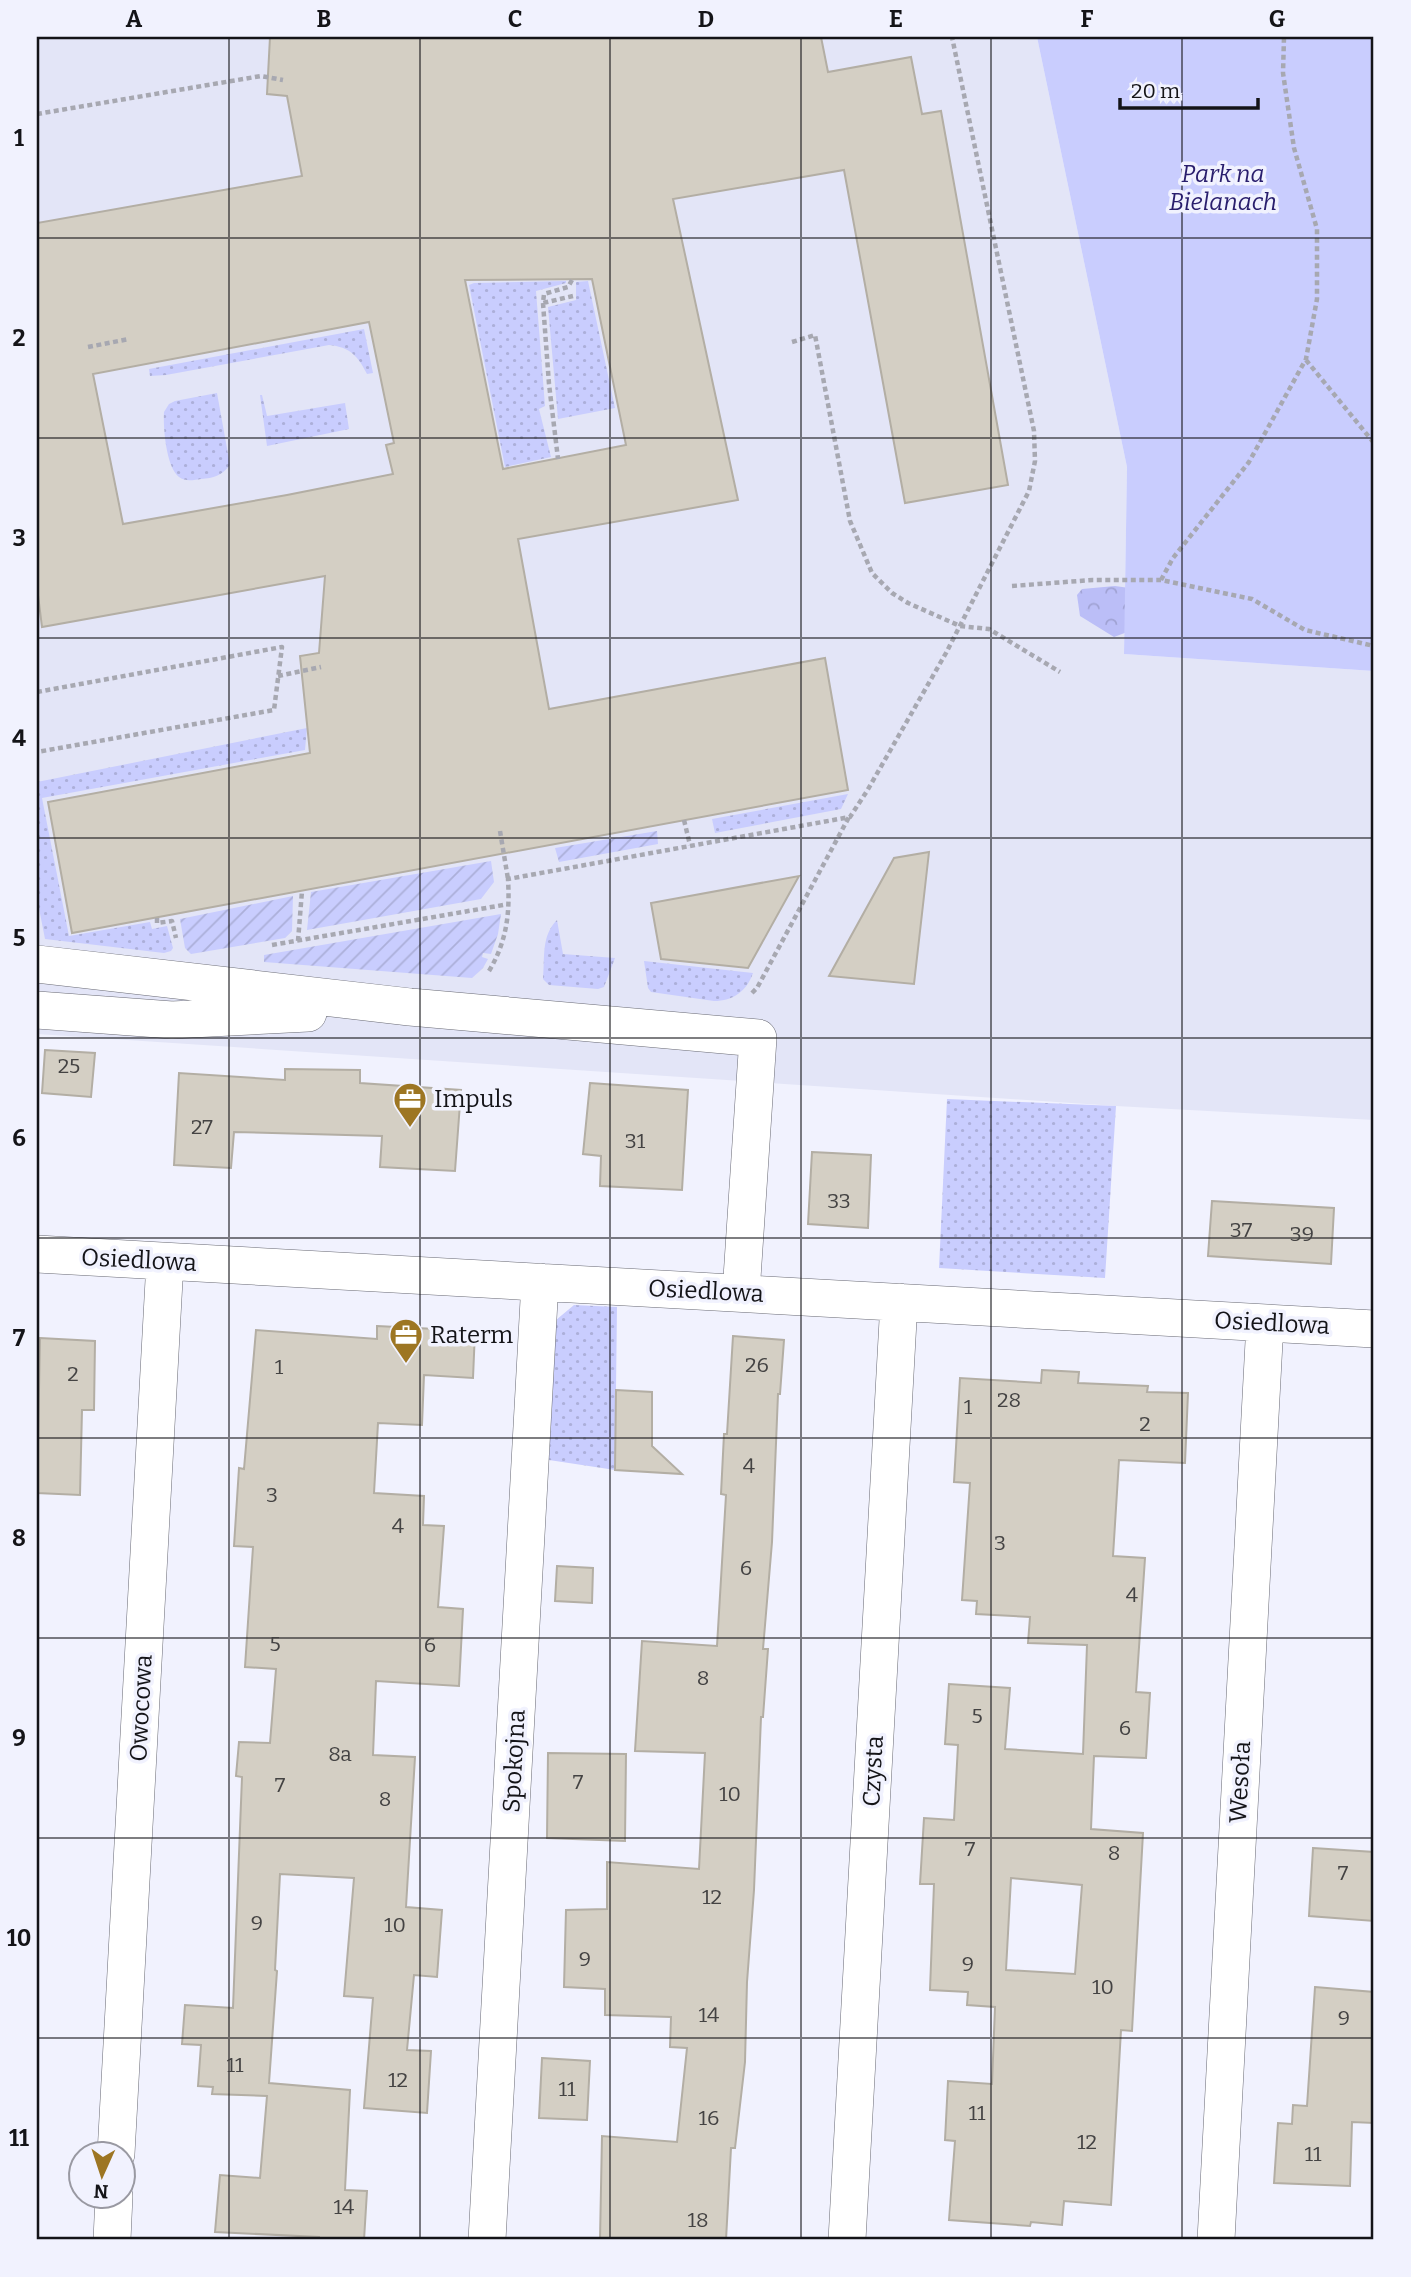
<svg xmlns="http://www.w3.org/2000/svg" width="1411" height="2277" font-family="Bitter,serif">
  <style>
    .built { fill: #e3e5f7 }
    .grass { fill: url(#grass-dots) }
    .forest { fill: url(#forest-crowns) }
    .park { fill: #c9cdfe }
    .garden { fill: url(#garden-furrows) }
    .building { fill: #d4cfc4; stroke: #b3aea4; stroke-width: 2; fill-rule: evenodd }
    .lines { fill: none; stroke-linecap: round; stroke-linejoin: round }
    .minor-casing { stroke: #696a74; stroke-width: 38 }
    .path { stroke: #a7a8b1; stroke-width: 4.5; stroke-dasharray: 5 3.5; stroke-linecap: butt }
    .minor { stroke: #fff; stroke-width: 37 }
    .grid { fill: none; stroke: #141418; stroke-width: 2; stroke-opacity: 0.55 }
    .labels { text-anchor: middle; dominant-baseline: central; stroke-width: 7; stroke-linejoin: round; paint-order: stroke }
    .number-label { font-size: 21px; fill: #444343 }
    .park-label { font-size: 24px; font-style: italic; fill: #291e6d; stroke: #f1f2fe }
    .poi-label { font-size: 24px; fill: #141418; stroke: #f1f2fe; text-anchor: start }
    .street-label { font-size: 24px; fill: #141418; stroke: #f1f2fe }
    .neatline { fill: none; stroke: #141418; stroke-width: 2.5 }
    .grid-label { font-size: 23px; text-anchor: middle; font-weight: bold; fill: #141418 }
  </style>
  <defs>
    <pattern id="grass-dots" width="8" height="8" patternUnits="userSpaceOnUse" patternTransform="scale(1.75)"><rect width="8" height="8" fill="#c9cdfe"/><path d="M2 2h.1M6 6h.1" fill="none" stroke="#acafd9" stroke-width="1.8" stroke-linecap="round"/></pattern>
    <pattern id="forest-crowns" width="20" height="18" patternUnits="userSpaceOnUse" patternTransform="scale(1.75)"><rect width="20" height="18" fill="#bbbef7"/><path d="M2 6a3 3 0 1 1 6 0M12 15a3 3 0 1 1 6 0" fill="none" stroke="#a0a2d3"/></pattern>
    <pattern id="garden-furrows" width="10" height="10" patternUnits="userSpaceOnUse" patternTransform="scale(1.75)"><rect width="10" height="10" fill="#c9cdfe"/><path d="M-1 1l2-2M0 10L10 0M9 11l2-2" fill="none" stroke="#acafd9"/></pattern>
  </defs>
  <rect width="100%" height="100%" fill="#f1f2fe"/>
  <path class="built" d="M 37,37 L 1037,37 L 1127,467 L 1124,654 L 1374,671 L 1374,1120 L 1116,1106 L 37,1034 Z"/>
  <path class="grass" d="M 566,281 L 566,283 L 536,291 L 545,406 L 539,409 L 551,457 L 505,467 L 469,285 L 474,283 Z
    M 588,281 L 615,408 L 558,419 L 548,307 L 576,300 L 576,282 Z
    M 364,329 L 373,373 L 367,374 C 358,356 350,347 329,345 L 166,375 L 150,376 L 149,369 Z
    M 217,393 L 230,465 C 221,476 214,478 201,479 C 194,480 185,482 179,477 C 166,467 163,427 164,412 L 169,404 L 175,401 Z
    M 260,395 L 262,395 L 267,416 L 345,403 L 349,429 L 267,446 Z
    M 307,728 L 305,750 L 42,798 L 69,936 L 150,922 L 152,929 L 167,926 L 173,948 L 171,951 L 164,953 L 45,939 L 37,898 L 37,782 Z
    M 848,794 L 841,809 L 715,833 L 712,819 Z
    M 557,920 L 563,954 L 615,958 L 604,987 L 598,989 L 549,985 L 543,979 C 545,957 541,936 557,920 Z
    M 644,961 L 753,973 C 747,991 733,1001 714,1001 L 651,992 L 648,988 Z
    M 947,1099 L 1116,1106 L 1105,1278 L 939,1268 Z
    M 574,1305 L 617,1307 L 615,1470 L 549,1460 L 556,1320 Z"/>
  <path class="forest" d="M 1115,586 L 1165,593 L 1138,628 L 1114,637 L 1080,616 L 1077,595 L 1082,589 Z"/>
  <path class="park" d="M 1037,37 L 1374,37 L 1374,671 L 1124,654 L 1127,467 Z"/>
  <path class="garden" d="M 657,831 L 658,844 L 559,862 L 555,848 Z
    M 491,861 L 494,882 L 481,899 L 307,930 L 311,892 Z
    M 293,896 L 292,931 L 285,938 L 191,954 L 185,948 L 180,919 Z
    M 501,914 L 498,934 L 491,954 L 483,953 L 482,957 L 488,959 L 483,968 L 472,978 L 264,962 L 264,955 Z"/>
  <path class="building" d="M 270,37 L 821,37 L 828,72 L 911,57 L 922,114 L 941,111 L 1008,485 L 905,503 L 844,170 L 673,199 L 738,500 L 518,539 L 549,709 L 825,658 L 848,790 L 72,933 L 48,802 L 310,753 L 300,656 L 319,653 L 325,576 L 42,627 L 37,587 L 37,223 L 302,176 L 287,96 L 267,94 ZM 592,279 L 626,445 L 503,469 L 465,280 ZM 369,322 L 394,443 L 386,445 L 393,474 L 287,495 L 123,524 L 93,374 Z
    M 929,852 L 914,984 L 829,976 L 894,858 Z
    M 799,876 L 748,968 L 661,959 L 651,903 Z
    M 45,1050 L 95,1053 L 91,1097 L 42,1093 Z
    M 285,1069 L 360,1070 L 360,1083 L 461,1090 L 455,1171 L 380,1167 L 382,1136 L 234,1132 L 231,1168 L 174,1165 L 179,1073 L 285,1080 Z
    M 590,1083 L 688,1090 L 682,1190 L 600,1186 L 601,1156 L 583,1154 Z
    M 812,1152 L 871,1155 L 868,1228 L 808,1224 Z
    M 1212,1201 L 1334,1208 L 1331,1264 L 1208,1256 Z
    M 377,1326 L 475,1331 L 473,1378 L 424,1375 L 422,1425 L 378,1423 L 374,1493 L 424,1496 L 423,1525 L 444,1526 L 438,1607 L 463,1609 L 459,1686 L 376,1681 L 373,1755 L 415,1757 L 406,1907 L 442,1910 L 437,1977 L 414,1975 L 407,2050 L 431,2051 L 427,2113 L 364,2108 L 373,1998 L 344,1996 L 354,1878 L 280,1874 L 275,1970 L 277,1971 L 269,2083 L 350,2090 L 345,2190 L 367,2191 L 364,2240 L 319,2240 L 319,2237 L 215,2232 L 220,2175 L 260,2178 L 267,2096 L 212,2094 L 213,2087 L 198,2086 L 201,2045 L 182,2044 L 185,2005 L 233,2008 L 242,1777 L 236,1776 L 239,1742 L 270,1743 L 276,1669 L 245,1667 L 253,1547 L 234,1546 L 239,1468 L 244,1469 L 256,1330 L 377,1339 Z
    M 733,1336 L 784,1340 L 780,1394 L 778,1394 L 772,1542 L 763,1649 L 768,1649 L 763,1717 L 761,1717 L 754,1890 L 747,1982 L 745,2062 L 735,2148 L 731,2148 L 726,2240 L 600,2240 L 602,2136 L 677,2142 L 687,2048 L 670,2047 L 671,2017 L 605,2015 L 605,1989 L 564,1987 L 566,1910 L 607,1909 L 607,1862 L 699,1869 L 705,1753 L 635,1751 L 642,1641 L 717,1646 L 726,1495 L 721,1494 L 724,1434 L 727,1434 Z
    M 40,1338 L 95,1341 L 94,1410 L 82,1410 L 80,1495 L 37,1493 Z
    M 1042,1370 L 1079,1372 L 1078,1383 L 1148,1386 L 1147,1392 L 1188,1393 L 1185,1463 L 1119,1460 L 1113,1556 L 1145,1558 L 1136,1692 L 1150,1693 L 1146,1758 L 1094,1756 L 1091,1829 L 1143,1833 L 1132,2031 L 1121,2030 L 1111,2205 L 1064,2201 L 1062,2225 L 1031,2222 L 1030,2226 L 949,2220 L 955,2141 L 945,2140 L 948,2081 L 992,2084 L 995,2007 L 967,2005 L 968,1992 L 930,1990 L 934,1884 L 920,1884 L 924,1818 L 954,1820 L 958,1745 L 945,1744 L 949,1684 L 1010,1688 L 1005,1749 L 1083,1754 L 1087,1645 L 1028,1643 L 1030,1617 L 976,1614 L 977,1601 L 962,1600 L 970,1483 L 954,1482 L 960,1378 L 1041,1383 ZM 1011,1878 L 1082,1885 L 1075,1974 L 1006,1970 Z
    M 616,1390 L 652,1392 L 652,1446 L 682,1474 L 615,1470 Z
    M 557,1566 L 593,1568 L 592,1603 L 555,1601 Z
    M 548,1753 L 626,1754 L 625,1841 L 547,1838 Z
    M 1313,1848 L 1374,1852 L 1374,1921 L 1309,1916 Z
    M 1315,1987 L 1374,1992 L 1374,2123 L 1352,2122 L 1350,2186 L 1274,2183 L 1278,2123 L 1292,2124 L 1293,2105 L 1307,2106 Z
    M 542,2058 L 590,2061 L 587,2120 L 539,2118 Z"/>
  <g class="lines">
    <defs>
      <path id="minor" d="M 37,964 L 410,1007 L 758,1038 L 741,1293
        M 37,1010 L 172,1020 L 308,1013
        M 37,1254 L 1374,1329
        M 116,2154 L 165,1262
        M 112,2240 L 114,2196
        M 487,2240 L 540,1282
        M 847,2240 L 899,1302
        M 1216,2240 L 1265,1323"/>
    </defs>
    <use href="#minor" class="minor-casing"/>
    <path class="path" d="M 37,114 L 261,76 L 283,80
      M 572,280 L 568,287 L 544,294 L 543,303 L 573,296
      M 543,303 L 549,384 L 558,459
      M 792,342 L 815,335 L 850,521 L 872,573 L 892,593 L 908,603 L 960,626 L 989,629 L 1060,672
      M 88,347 L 129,339
      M 1306,360 L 1374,443
      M 1161,580 L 1173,558 L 1249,462 L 1306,359 L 1317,299 L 1317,229 L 1294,148 L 1283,73 L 1284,37
      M 1012,586 L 1093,580 L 1161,580 L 1252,599 L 1305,630 L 1374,646
      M 278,676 L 321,667
      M 37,692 L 282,647 L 274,710 L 37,752
      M 684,820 L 690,845
      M 500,831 L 508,879
      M 157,918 L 157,923 L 172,921 L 176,938
      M 298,941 L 302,891
      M 272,945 L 509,904
      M 489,971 C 507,941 510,913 508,879 L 850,817 L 867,791 L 946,653 L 1029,491 L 1035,461 L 1034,431 L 952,37
      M 752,993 L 757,988 L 849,817"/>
    <use href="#minor" class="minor"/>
  </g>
  <path class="grid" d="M 229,37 L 229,2240M 420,37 L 420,2240M 610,37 L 610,2240M 801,37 L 801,2240M 991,37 L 991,2240M 1182,37 L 1182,2240M 37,238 L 1374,238M 37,438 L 1374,438M 37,638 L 1374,638M 37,838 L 1374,838M 37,1038 L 1374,1038M 37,1238 L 1374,1238M 37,1438 L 1374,1438M 37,1638 L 1374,1638M 37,1838 L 1374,1838M 37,2038 L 1374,2038"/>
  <defs>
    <symbol id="office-pin" viewBox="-11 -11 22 30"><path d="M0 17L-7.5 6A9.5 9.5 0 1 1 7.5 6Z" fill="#9d7623" stroke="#f1f2fe"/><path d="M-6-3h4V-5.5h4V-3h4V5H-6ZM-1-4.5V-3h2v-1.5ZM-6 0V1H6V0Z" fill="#fff"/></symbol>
  </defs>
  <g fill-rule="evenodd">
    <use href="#office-pin" x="391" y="1080" width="38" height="52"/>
    <use href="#office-pin" x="387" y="1316" width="38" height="52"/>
  </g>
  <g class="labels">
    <g class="number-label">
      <text x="69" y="1066">25</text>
      <text x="202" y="1127">27</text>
      <text x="635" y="1141">31</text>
      <text x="839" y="1201">33</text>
      <text x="1241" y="1230">37</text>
      <text x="1302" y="1234">39</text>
      <text x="757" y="1365">26</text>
      <text x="279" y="1367">1</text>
      <text x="73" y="1374">2</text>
      <text x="1009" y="1400">28</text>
      <text x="968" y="1407">1</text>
      <text x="1145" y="1424">2</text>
      <text x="749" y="1466">4</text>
      <text x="272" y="1495">3</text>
      <text x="398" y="1526">4</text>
      <text x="1000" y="1543">3</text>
      <text x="746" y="1568">6</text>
      <text x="1132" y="1595">4</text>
      <text x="275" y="1644">5</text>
      <text x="430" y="1645">6</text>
      <text x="703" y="1678">8</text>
      <text x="977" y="1716">5</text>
      <text x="1125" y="1728">6</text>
      <text x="340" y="1754">8a</text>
      <text x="578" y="1782">7</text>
      <text x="280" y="1785">7</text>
      <text x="730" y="1794">10</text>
      <text x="385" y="1799">8</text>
      <text x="970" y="1849">7</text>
      <text x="1114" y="1853">8</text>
      <text x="1343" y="1873">7</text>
      <text x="712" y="1897">12</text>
      <text x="257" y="1923">9</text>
      <text x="395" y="1925">10</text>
      <text x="585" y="1959">9</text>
      <text x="968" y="1964">9</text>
      <text x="1103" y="1987">10</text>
      <text x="709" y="2015">14</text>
      <text x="1344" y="2018">9</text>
      <text x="235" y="2065">11</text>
      <text x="398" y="2080">12</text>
      <text x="567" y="2089">11</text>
      <text x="977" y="2113">11</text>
      <text x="709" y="2118">16</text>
      <text x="1087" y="2142">12</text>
      <text x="1313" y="2154">11</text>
      <text x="344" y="2207">14</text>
      <text x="698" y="2220">18</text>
    </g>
    <g class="park-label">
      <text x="1223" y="174">Park na<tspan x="1223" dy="28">Bielanach</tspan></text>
    </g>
    <g class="poi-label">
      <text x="434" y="1099">Impuls</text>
      <text x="430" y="1335">Raterm</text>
    </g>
    <g class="street-label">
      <text transform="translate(139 1260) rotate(3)">Osiedlowa</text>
      <text transform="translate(706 1291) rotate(3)">Osiedlowa</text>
      <text transform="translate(1272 1323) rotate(3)">Osiedlowa</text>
      <text transform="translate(141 1708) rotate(-87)">Owocowa</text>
      <text transform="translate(514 1761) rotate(-87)">Spokojna</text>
      <text transform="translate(873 1771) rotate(-87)">Czysta</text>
      <text transform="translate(1240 1782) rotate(-87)">Wesoła</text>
    </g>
  </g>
  <rect width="1411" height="2277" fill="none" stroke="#f1f2fe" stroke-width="77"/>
  <g transform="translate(102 2175) rotate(183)"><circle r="33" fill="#f1f2fe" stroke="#9999a2" stroke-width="2"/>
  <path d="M0-5L12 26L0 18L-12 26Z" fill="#9d7623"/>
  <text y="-10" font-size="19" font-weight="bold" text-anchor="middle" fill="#141418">N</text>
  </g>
  <path d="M1120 98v10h138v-10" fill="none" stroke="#141418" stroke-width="3.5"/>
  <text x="1131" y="98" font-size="21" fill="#141418" stroke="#f1f2fe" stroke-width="5" paint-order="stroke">20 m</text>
  <rect x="38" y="38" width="1334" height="2200" class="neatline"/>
  <g class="grid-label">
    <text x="134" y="27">A</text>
    <text x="324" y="27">B</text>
    <text x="515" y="27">C</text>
    <text x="706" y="27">D</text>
    <text x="896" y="27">E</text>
    <text x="1087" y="27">F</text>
    <text x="1277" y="27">G</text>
    <text x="19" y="146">1</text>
    <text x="19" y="346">2</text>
    <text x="19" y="546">3</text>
    <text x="19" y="746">4</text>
    <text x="19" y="946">5</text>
    <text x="19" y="1146">6</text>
    <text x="19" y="1346">7</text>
    <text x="19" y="1546">8</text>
    <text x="19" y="1746">9</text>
    <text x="19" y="1946">10</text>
    <text x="19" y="2146">11</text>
  </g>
</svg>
